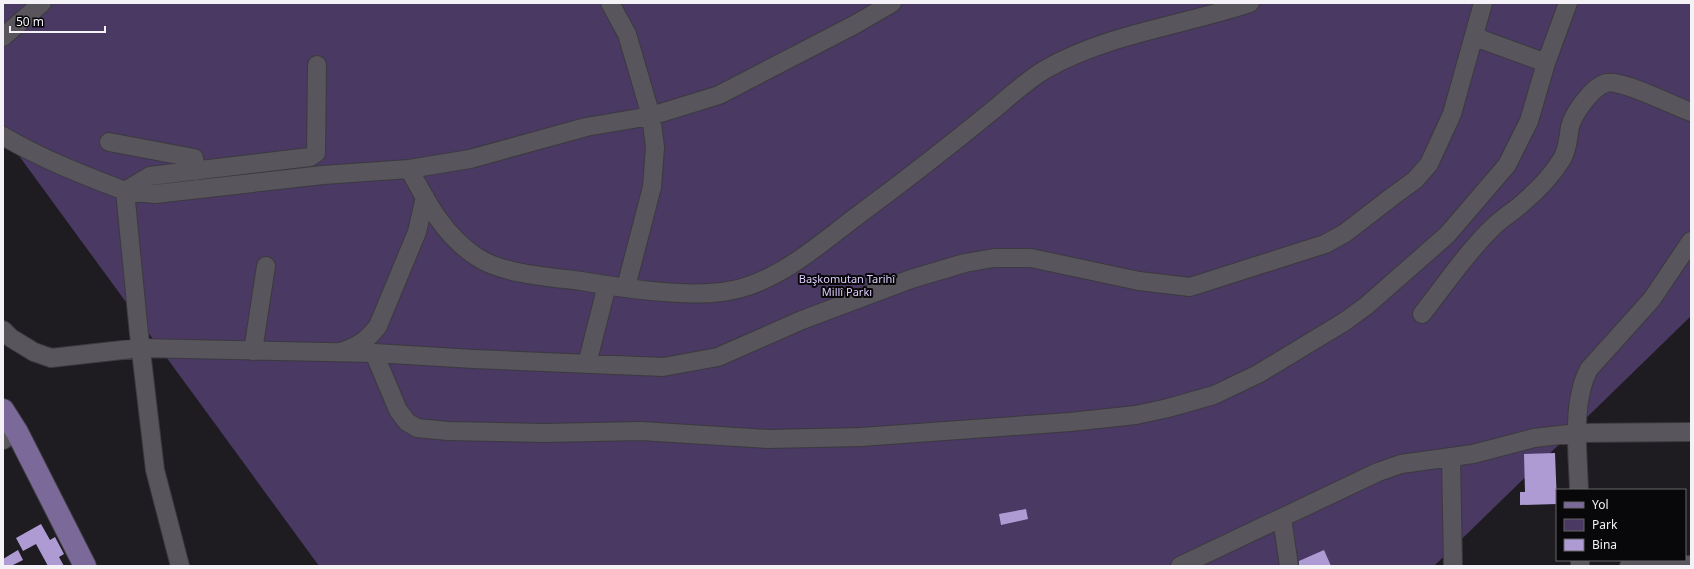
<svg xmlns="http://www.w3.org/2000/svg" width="1694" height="569" font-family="'Noto Sans',sans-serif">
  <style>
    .green { fill: #493963 }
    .building { fill: #af9bd4 }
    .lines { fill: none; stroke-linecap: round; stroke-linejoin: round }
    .minor-casing { stroke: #3c3a3f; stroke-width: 20 }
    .major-casing { stroke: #3c3a3f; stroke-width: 24 }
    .minor { stroke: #58555c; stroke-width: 18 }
    .major { stroke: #7b6999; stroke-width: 22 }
    .labels { text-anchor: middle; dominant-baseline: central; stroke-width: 4; stroke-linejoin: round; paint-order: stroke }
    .park-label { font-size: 11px; fill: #decefe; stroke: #080709 }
  </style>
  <rect width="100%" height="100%" fill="#1e1c21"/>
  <path class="green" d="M 3,3 L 1691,3 L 1691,316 L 1434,566 L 319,566 L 3,134 Z"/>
  <path class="building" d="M 1555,453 L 1557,504 L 1520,505 L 1520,492 L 1525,492 L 1524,454 Z
    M 1026,509 L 1028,519 L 1001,525 L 999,514 Z
    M 41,524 L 50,540 L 55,537 L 64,554 L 59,557 L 64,566 L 48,566 L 36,544 L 23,551 L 16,538 Z
    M 18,550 L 23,560 L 11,566 L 3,566 L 3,559 Z
    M 1324,550 L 1331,566 L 1299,566 L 1299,561 Z"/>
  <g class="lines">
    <defs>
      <path id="minor" d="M 610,3 L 627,34 L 651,116 L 655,147 L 652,187 L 626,287
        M 3,37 L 42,3
        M 1475,37 L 1546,63
        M 3,136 C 42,159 83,175 125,191 L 139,334 L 155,470 L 180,566
        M 109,142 L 194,158 L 196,171
        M 409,169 C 427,202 444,236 477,257 C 501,274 551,277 581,281 C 623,288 680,297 722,292 C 774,286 817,246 857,216 C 903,182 948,147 992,111 C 1009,97 1027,80 1046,69 C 1107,34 1184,25 1250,3
        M 125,191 L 155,194 L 323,175 L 409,169 L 470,159 L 586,127 L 651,116 L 719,95 L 854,25 L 892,3
        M 125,191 L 150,176 L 310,157 L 316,153 L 317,65
        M 1422,314 C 1445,285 1466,253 1493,227 C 1503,217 1516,210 1526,200 C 1540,188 1552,175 1562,159 C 1568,149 1568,138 1570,127 C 1573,114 1592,87 1606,83 C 1622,79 1673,106 1691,112
        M 3,330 L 11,338 L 34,352 L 51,358 L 140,348 L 374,353 L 474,359 L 663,367 L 718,357 L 802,320 L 911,279 L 965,263 L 994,258 L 1031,258 L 1139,281 L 1190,287 L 1325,244 L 1345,233 L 1393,196 L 1415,180 L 1429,164 L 1452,114 L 1483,3
        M 253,351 L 266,266
        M 343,351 C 359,346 368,339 378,326 L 417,232 L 425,197
        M 374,353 L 398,410 L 407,422 L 417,428 L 448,431 L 544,433 L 641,431 L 768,439 L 861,437 L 1070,422 L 1136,415 L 1168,408 L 1214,395 L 1258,374 L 1344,322 L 1366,306 L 1447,235 L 1507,165 L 1529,121 L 1546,63 L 1568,3
        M 587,364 L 607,285
        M 3,440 L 17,432
        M 1451,457 L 1453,566
        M 1579,490 C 1578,453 1571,402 1589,369 L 1652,299 L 1691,241
        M 1282,518 L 1289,566
        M 1580,560 L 1580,566
        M 1180,566 L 1378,472 L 1401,464 L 1473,454 L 1534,438 L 1577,433 L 1691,432
        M 1629,566 L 1691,565"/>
      <path id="major" d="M 3,410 L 17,432 L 85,566"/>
    </defs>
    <use href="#minor" class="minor-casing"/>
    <use href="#major" class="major-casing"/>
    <use href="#minor" class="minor"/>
    <use href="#major" class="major"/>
  </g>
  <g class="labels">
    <g class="park-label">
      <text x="847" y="278">Başkomutan Tarihî<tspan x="847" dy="13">Millî Parkı</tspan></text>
    </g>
  </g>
  <rect width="1694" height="569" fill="none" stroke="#f4f2f6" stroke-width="8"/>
  <rect x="1556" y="489" width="130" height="72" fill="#080709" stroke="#666568"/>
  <rect x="1564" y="502" width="20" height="6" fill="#7b6999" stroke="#666568"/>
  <text x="1592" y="509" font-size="12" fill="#f4f2f6">Yol</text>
  <rect x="1564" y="519" width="20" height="12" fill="#493963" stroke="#666568"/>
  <text x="1592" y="529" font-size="12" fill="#f4f2f6">Park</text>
  <rect x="1564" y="539" width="20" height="12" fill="#af9bd4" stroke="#666568"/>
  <text x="1592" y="549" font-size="12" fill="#f4f2f6">Bina</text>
  <path d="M10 26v6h95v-6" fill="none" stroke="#f4f2f6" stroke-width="2"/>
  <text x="16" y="26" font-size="12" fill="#f4f2f6" stroke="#080709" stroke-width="3" paint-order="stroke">50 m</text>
</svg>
